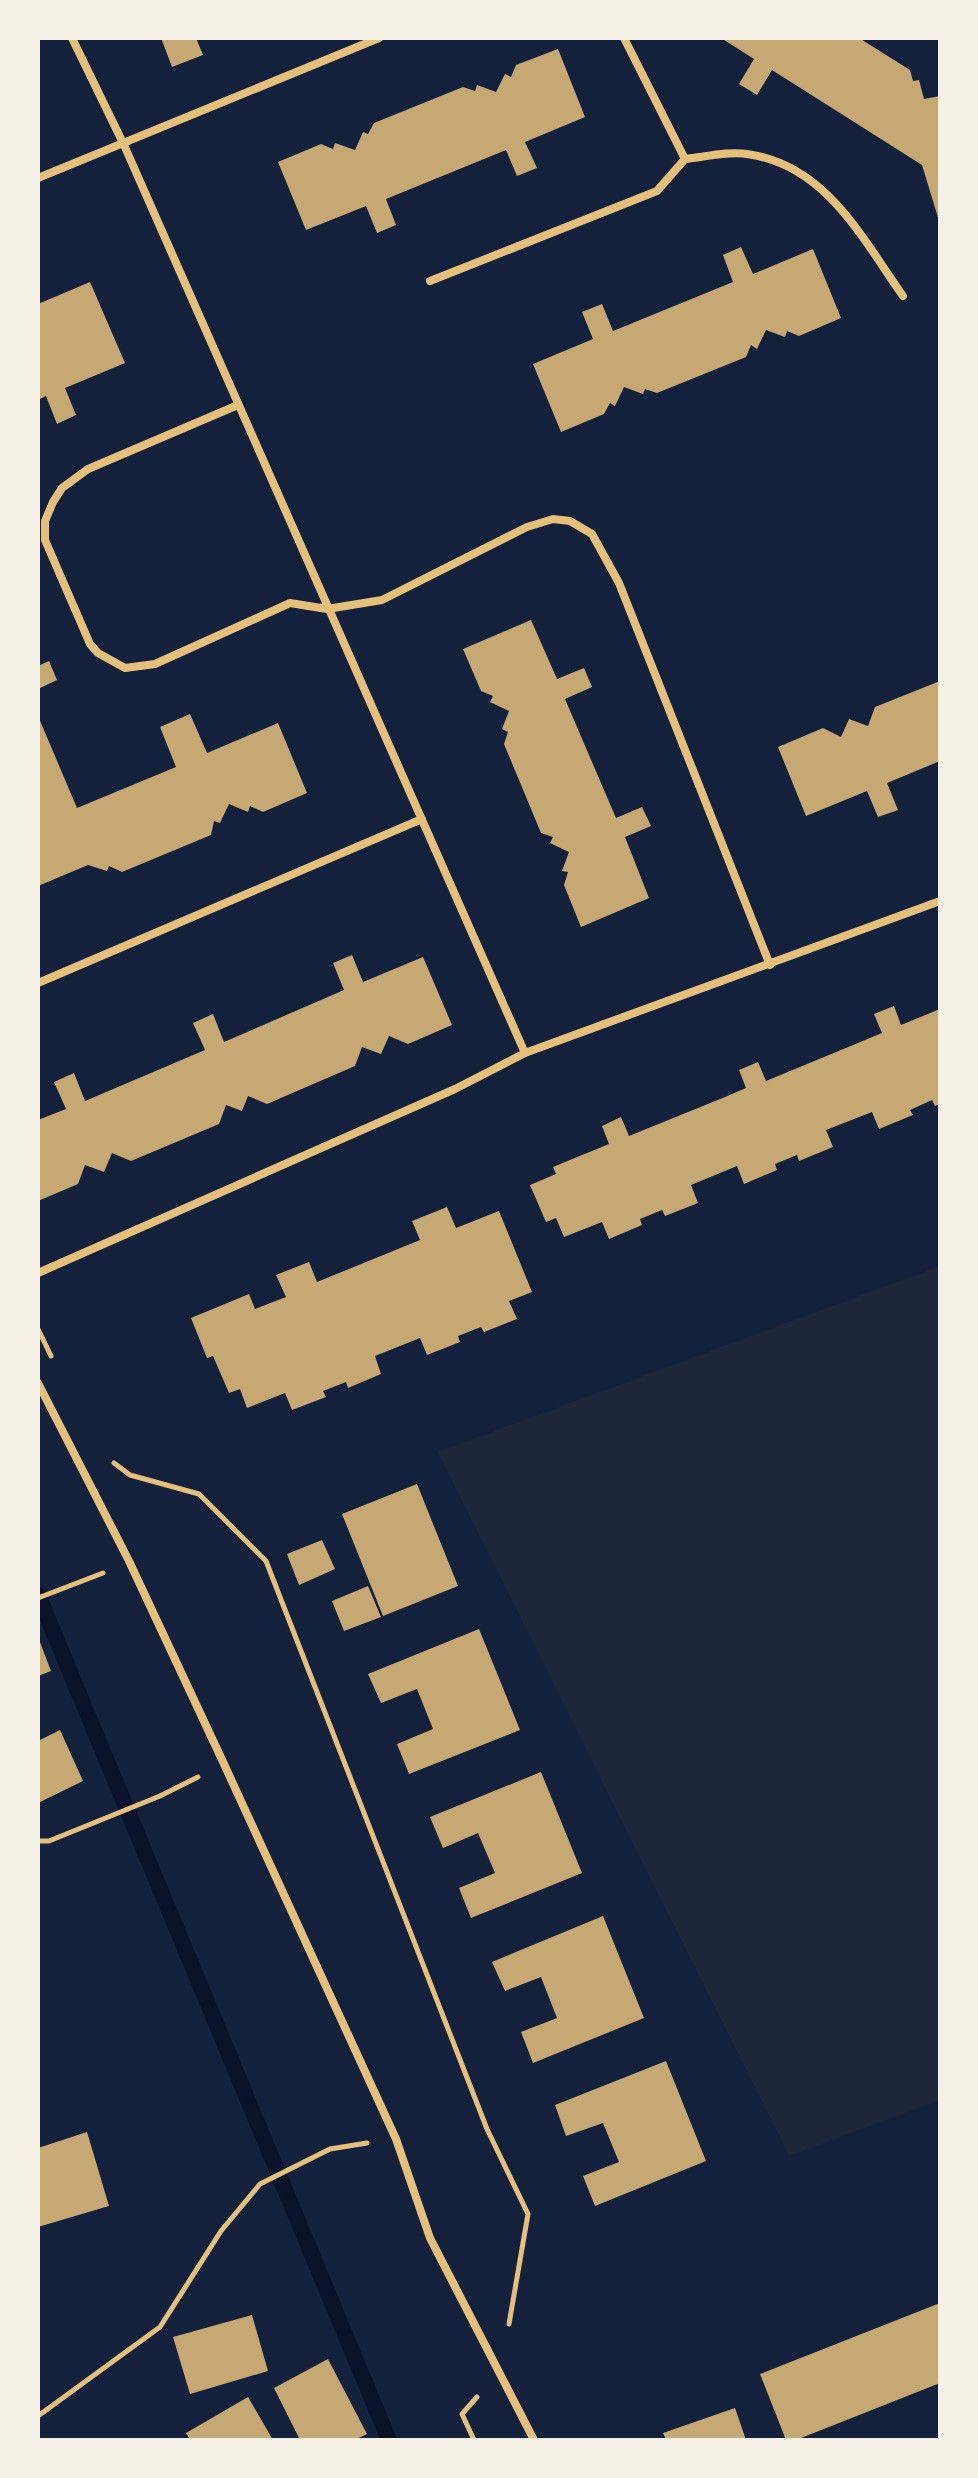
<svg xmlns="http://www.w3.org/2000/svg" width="978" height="2478" font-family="Ubuntu,sans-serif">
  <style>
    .green { fill: #1d2539 }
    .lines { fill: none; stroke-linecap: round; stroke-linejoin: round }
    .stream { stroke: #0b132b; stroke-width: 16 }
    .building { fill: #c6a872 }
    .path { stroke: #e5c07b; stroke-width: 5 }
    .minor { stroke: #e5c07b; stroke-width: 8 }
  </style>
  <rect width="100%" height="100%" fill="#14213d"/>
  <path class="green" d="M 940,1266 L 940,2100 L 789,2156 L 438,1452 Z"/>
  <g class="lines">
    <path class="stream" d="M 38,1595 L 389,2440"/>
  </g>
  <path class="building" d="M 161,38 L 196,38 L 203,55 L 172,67 Z
    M 721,38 L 859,38 L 910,70 L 913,81 L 919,80 L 924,99 L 940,96 L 940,224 L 922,165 L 772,70 L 757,95 L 739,84 L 754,59 Z
    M 558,49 L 585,117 L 525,142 L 537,168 L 517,176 L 506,150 L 386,199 L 396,225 L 377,233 L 366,206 L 306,230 L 278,162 L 321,144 L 333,149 L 335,143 L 355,150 L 363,132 L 368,134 L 374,123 L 463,87 L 475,91 L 477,85 L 496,92 L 505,74 L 511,77 L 516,65 Z
    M 741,247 L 753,274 L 813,249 L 841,318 L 799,336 L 787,331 L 785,337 L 766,330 L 757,349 L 751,345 L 746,357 L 657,393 L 645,389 L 643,394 L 624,387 L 615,406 L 610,403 L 604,414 L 561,432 L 533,364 L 593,339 L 582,312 L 602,304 L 613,331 L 733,282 L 723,255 Z
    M 90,282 L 125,363 L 65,388 L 76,415 L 57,424 L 46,396 L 38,400 L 38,304 Z
    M 531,620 L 557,679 L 584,668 L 592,687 L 565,699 L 616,818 L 642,807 L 651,826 L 625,837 L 649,898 L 581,927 L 564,885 L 568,872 L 562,871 L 569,852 L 550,843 L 553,837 L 541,833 L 504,744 L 508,732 L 502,729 L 509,711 L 490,702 L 493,696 L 481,691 L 463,649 Z
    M 49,661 L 57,680 L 38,689 L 38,666 Z
    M 940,681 L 940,761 L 887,783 L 898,810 L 878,817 L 867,791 L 806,816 L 778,747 L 823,728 L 841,737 L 849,719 L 868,726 L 875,707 Z
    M 190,714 L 207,753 L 278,723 L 307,793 L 263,812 L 250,806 L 248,812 L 229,804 L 220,823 L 214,821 L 211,835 L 122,872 L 109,866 L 107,871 L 88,865 L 38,886 L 38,716 L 77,808 L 176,767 L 160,727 Z
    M 352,955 L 363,982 L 423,957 L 452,1025 L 408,1044 L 389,1036 L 381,1054 L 362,1047 L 355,1066 L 267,1104 L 248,1096 L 242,1111 L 226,1105 L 219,1124 L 131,1161 L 112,1153 L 104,1172 L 85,1165 L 78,1184 L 38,1201 L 38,1120 L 66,1109 L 54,1082 L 74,1073 L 85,1101 L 205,1050 L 193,1023 L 213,1014 L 224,1042 L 344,990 L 333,963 Z
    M 894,1006 L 901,1025 L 940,1009 L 940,1104 L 935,1106 L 932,1100 L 910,1110 L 913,1115 L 879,1129 L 872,1112 L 826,1130 L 833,1147 L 799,1161 L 797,1155 L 775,1164 L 777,1170 L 744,1184 L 737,1166 L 691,1185 L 698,1203 L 665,1216 L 662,1210 L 640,1219 L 642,1225 L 609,1239 L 602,1222 L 564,1237 L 556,1218 L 546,1222 L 530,1185 L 556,1174 L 553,1167 L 609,1144 L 602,1126 L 621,1117 L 629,1136 L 725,1097 L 746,1088 L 739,1070 L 758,1062 L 766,1081 L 882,1033 L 874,1014 Z
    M 447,1207 L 456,1228 L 499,1211 L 532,1292 L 509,1301 L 517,1319 L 484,1332 L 481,1327 L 458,1336 L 460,1342 L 427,1355 L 420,1338 L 375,1356 L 381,1374 L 348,1388 L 346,1382 L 323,1391 L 326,1397 L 292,1410 L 285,1393 L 247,1408 L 240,1389 L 229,1393 L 213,1356 L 207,1358 L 191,1318 L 249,1294 L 255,1309 L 286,1297 L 276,1275 L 309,1262 L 317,1282 L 420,1240 L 412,1221 Z
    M 417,1484 L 458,1586 L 383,1616 L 342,1514 Z
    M 322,1540 L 335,1569 L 299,1585 L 287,1554 Z
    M 368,1586 L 381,1617 L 344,1631 L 332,1601 Z
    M 479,1629 L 520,1730 L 409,1774 L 397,1744 L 433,1729 L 417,1689 L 381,1703 L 368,1674 Z
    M 38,1637 L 51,1671 L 38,1676 Z
    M 60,1730 L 83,1781 L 38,1803 L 38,1741 Z
    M 541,1772 L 582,1873 L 471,1918 L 459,1888 L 495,1873 L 478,1833 L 443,1848 L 430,1817 Z
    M 603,1916 L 644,2018 L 533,2063 L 521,2032 L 557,2018 L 541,1977 L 505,1991 L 492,1962 Z
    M 666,2061 L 706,2161 L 595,2206 L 583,2176 L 619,2162 L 603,2123 L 566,2136 L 555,2105 Z
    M 87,2132 L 109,2206 L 38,2227 L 38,2148 Z
    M 940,2303 L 940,2383 L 796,2440 L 786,2440 L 760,2374 Z
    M 252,2315 L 268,2371 L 190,2394 L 173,2337 Z
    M 328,2359 L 367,2434 L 355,2440 L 300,2440 L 274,2388 Z
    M 248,2397 L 273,2440 L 190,2440 L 186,2433 Z
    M 735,2408 L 746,2440 L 666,2440 L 663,2433 Z"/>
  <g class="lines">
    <path class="path" d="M 38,1329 L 51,1356
      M 114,1463 L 130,1475 L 199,1494 L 266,1561 L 487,2129 L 528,2214 L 509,2324
      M 38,1598 L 103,1573
      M 38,1841 L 49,1841 L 160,1796 L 198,1777
      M 38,2416 L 160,2327 L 221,2231 L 260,2184 L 330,2149 L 367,2143
      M 474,2440 L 462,2414 L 477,2397"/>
    <path class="minor" d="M 72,38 L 124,145 L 525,1053
      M 624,38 L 685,159
      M 38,178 L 379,38
      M 430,281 L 657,191 L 685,159 C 705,157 728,151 747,154 C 826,165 862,238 903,296
      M 238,405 L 88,469 L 62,488 L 53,502 L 45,521 L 45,540 L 90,644 L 98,653 L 125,668 L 155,664 L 290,603 L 327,609 L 382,600 L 527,527 L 553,519 L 570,521 L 592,534 L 619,583 L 770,965
      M 38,983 L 422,819
      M 38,1273 L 455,1089 L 525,1053 L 940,901
      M 38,1383 L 129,1561 L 224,1764 L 396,2139 L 430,2238 L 534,2440"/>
  </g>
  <rect width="978" height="2478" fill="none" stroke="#f6f1e7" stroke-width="80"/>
</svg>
